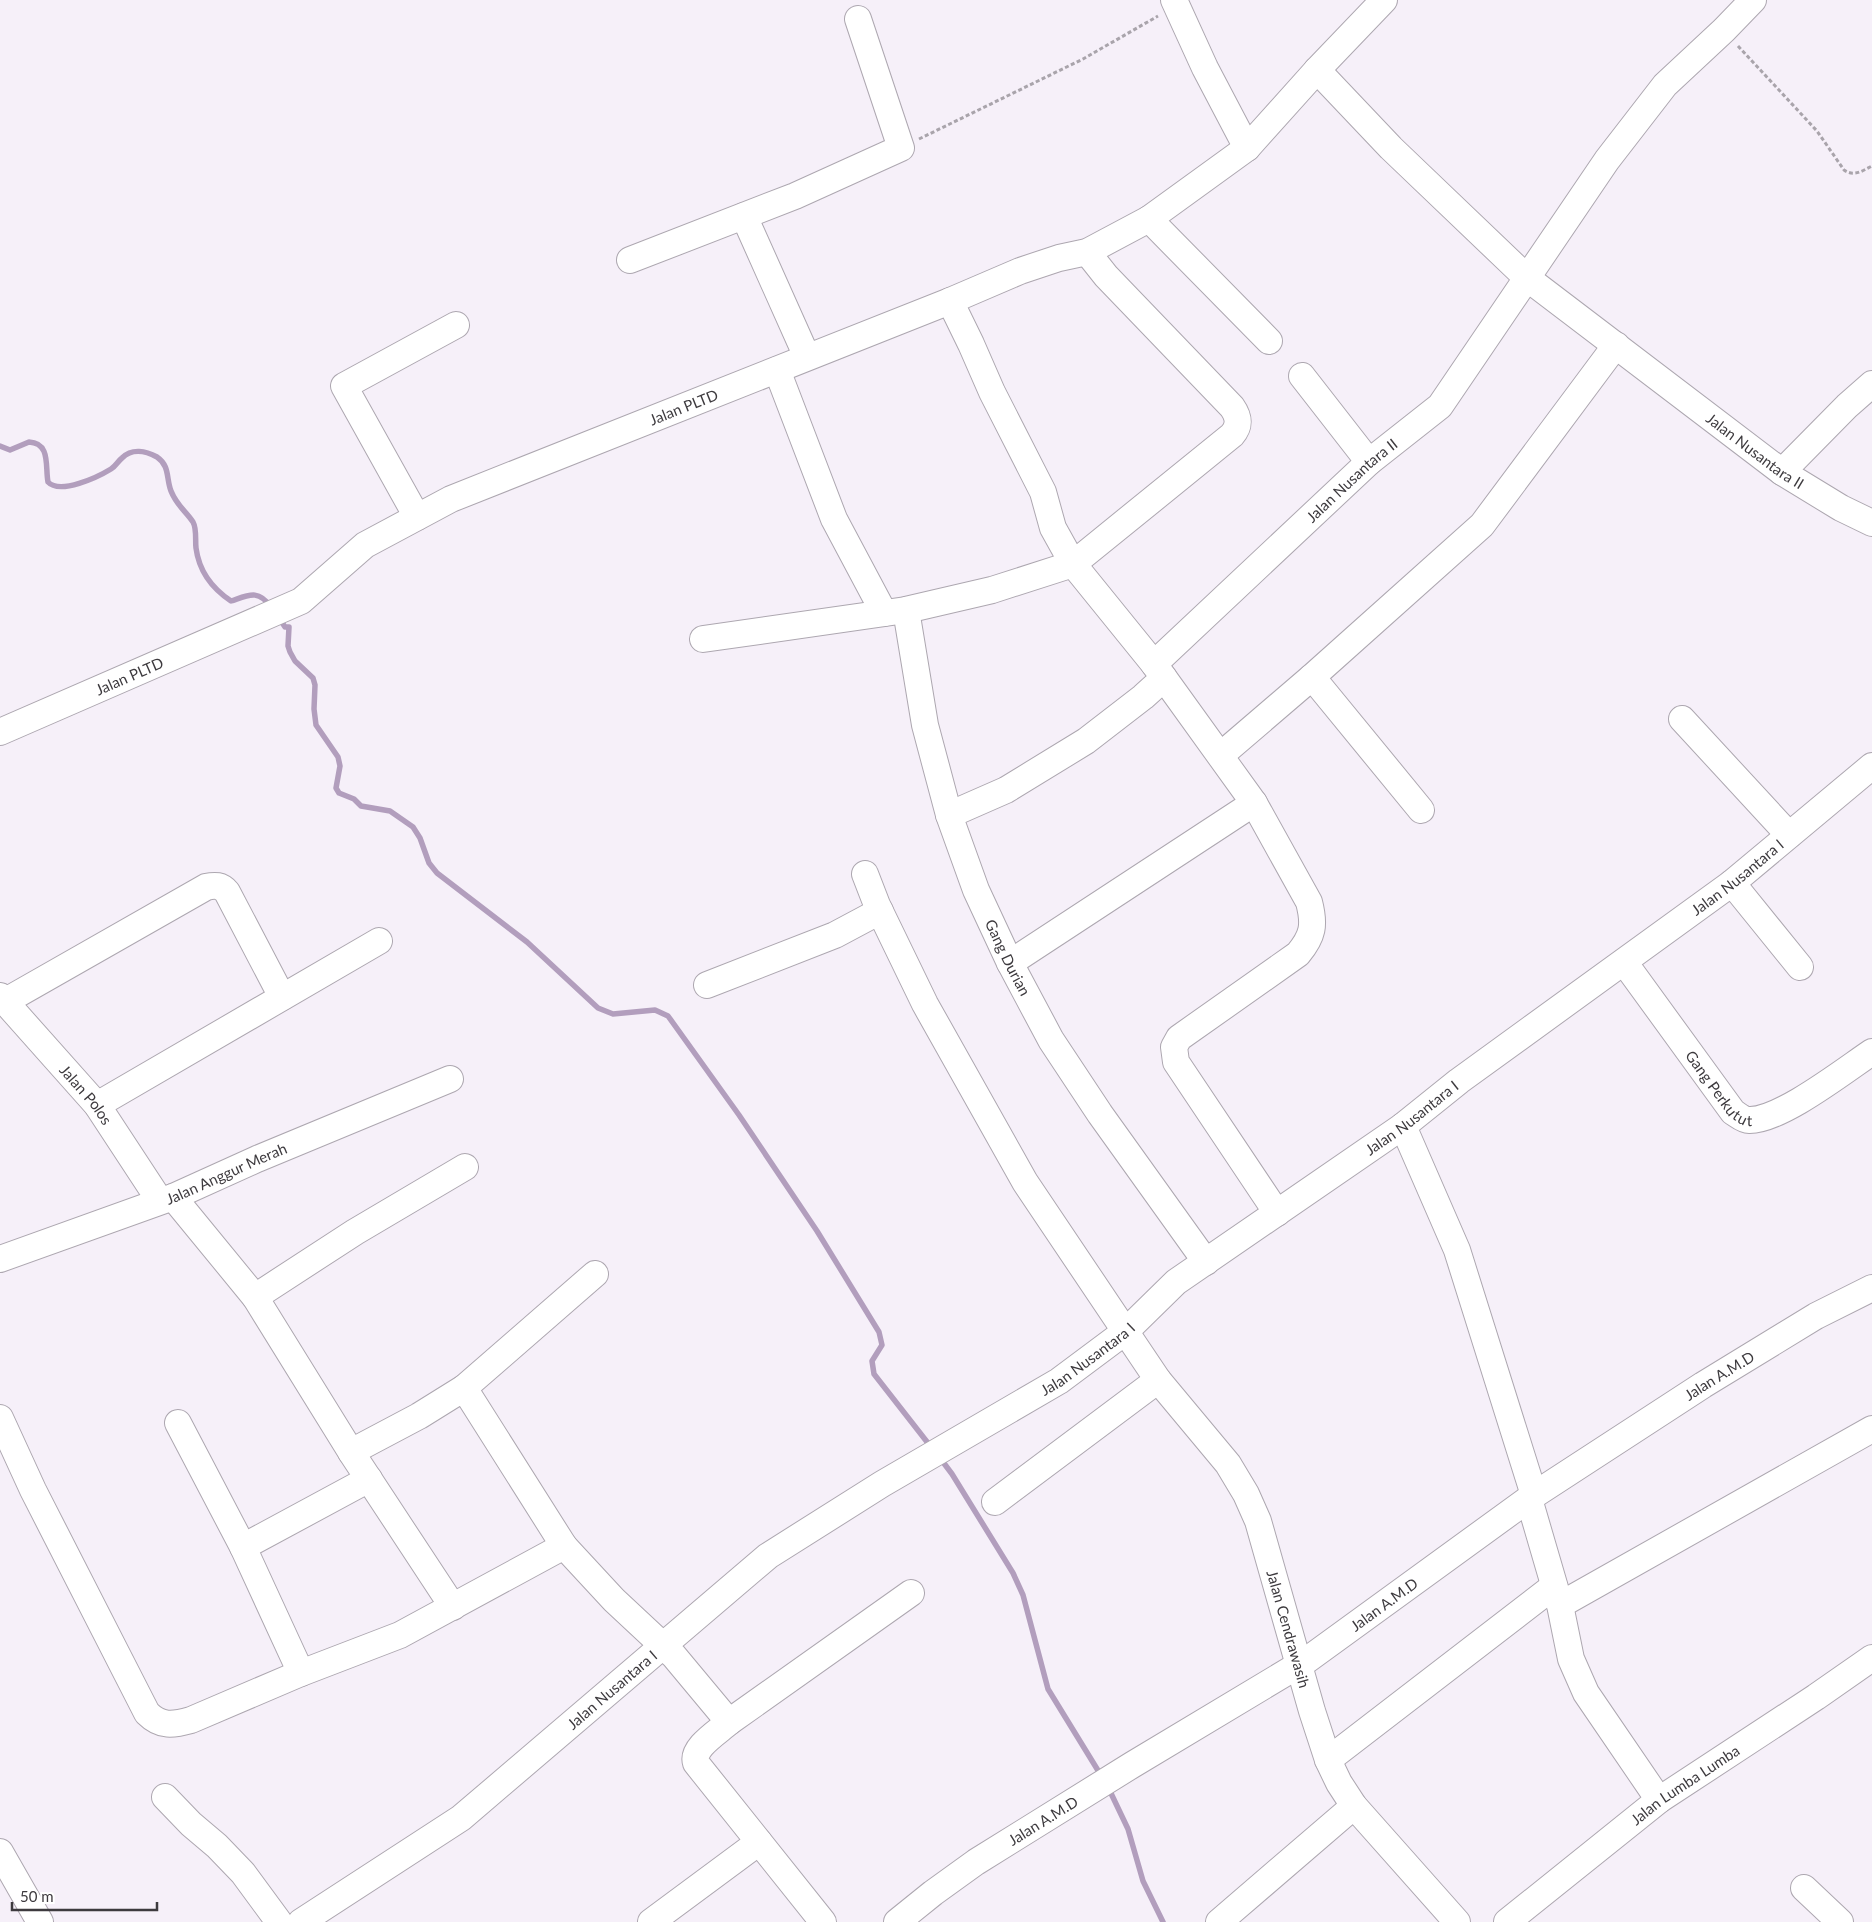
<svg xmlns="http://www.w3.org/2000/svg" width="1872" height="1922" font-family="Lato,sans-serif">
  <style>
    .lines { fill: none; stroke-linecap: round; stroke-linejoin: round }
    .stream { stroke: #b29ebd; stroke-width: 5.5 }
    .minor-casing { stroke: #ada7b0; stroke-width: 28 }
    .path { stroke: #a9a4ab; stroke-width: 3; stroke-dasharray: 4 2.5; stroke-linecap: butt }
    .minor { stroke: #fff; stroke-width: 26 }
    .labels { text-anchor: middle; dominant-baseline: central; stroke-width: 5; stroke-linejoin: round; paint-order: stroke }
    .street-label { font-size: 15px; fill: #3d3a3e; stroke: #fff }
  </style>
  <rect width="100%" height="100%" fill="#f6f0f9"/>
  <g class="lines">
    <path class="stream" d="M 0,446 L 10,450 L 29,442 C 51,443 45,467 48,482 C 60,495 98,477 111,469 C 116,466 118,461 122,458 C 132,448 146,451 157,457 C 170,466 166,478 171,491 C 177,506 185,510 193,522 C 197,529 195,540 196,548 C 199,571 213,589 231,601 C 249,595 258,589 271,607
      M 279,618 L 285,627 L 289,627 L 288,646 L 290,652 L 295,661 L 313,678 L 315,685 L 314,709 L 316,725 L 338,757 L 340,766 L 336,788 L 339,793 L 354,799 L 361,806 L 390,811 L 413,827 L 420,838 L 429,863 L 437,873 L 527,942 L 598,1008 L 613,1014 L 655,1010 L 668,1016 L 739,1115 L 817,1231 L 879,1332 L 882,1345 L 872,1361 L 874,1374 L 931,1447
      M 940,1458 L 952,1474 L 1013,1573 L 1023,1595 L 1048,1689 L 1102,1777
      M 1108,1787 L 1128,1829 L 1143,1881 L 1163,1922"/>
    <defs>
      <g id="minor">
        <path d="M 1174,0 L 1205,68 L 1247,148"/>
        <path id="s1" d="M 1317,70 L 1391,148 L 1527,278 L 1782,472 L 1841,508 L 1872,523"/>
        <path d="M 744,216 L 807,357"/>
        <path d="M 1149,219 L 1269,341"/>
        <path d="M 630,260 L 795,196 L 901,148 L 858,19"/>
        <path d="M 777,370 L 834,519 L 884,613"/>
        <path d="M 1302,376 L 1369,462"/>
        <path d="M 1782,472 L 1847,406 L 1872,384"/>
        <path d="M 417,517 L 344,386 L 456,325"/>
        <path id="s2" d="M 906,610 L 925,725 L 949,815 L 976,890 L 1010,963 L 1051,1040 L 1100,1114 L 1206,1262"/>
        <path d="M 703,639 L 906,610 L 992,590 L 1073,564 L 1232,435 C 1240,426 1239,417 1232,407 L 1106,276 L 1087,252"/>
        <path id="s3" d="M 1154,664 L 1369,462 L 1440,406 L 1607,160 L 1665,85 L 1724,30 L 1753,0"/>
        <path d="M 1312,677 L 1421,810"/>
        <path d="M 1164,678 L 1254,803 L 1309,902 C 1315,925 1313,936 1298,954 L 1179,1038 L 1174,1047 L 1176,1062 L 1277,1213"/>
        <path d="M 1682,719 L 1789,835"/>
        <path id="s4" d="M 0,732 L 301,601 L 365,545 L 451,499 L 950,301 L 1020,271 L 1059,258 L 1087,252 L 1149,219 L 1247,148 L 1317,70 L 1384,0"/>
        <path d="M 1221,755 L 1312,677 L 1482,525 L 1616,345"/>
        <path d="M 949,815 L 1006,790 L 1086,741 L 1143,697 L 1164,678 L 1154,664 L 1073,564 L 1053,528 L 1043,492 L 992,392 L 971,344 L 950,301"/>
        <path id="s5" d="M 865,874 L 877,905 L 925,1004 L 1025,1182 L 1158,1380 L 1228,1464 L 1246,1494 L 1258,1521 L 1312,1711 L 1328,1760 L 1339,1783 L 1354,1806 L 1457,1922"/>
        <path d="M 1732,883 L 1800,967"/>
        <path id="s6" d="M 1624,962 L 1733,1112 C 1738,1115 1743,1120 1749,1120 C 1780,1121 1845,1070 1872,1052"/>
        <path d="M 1010,963 L 1254,803"/>
        <path d="M 707,985 L 835,935 L 880,911"/>
        <path id="s7" d="M 0,996 L 97,1105 L 160,1201"/>
        <path d="M 4,1002 L 206,887 C 215,885 221,885 227,892 L 282,997"/>
        <path d="M 97,1105 L 379,941"/>
        <path d="M 1403,1126 L 1457,1250 L 1534,1495"/>
        <path d="M 173,1197 L 255,1297 L 351,1452 L 453,1607"/>
        <path id="s8" d="M 0,1259 L 173,1197 L 257,1159 L 450,1079"/>
        <path d="M 255,1297 L 355,1232 L 465,1167"/>
        <path d="M 464,1388 L 595,1274"/>
        <path d="M 0,1418 L 33,1490 L 147,1713 C 161,1727 173,1725 191,1720 L 301,1673 L 400,1635 L 564,1546"/>
        <path d="M 178,1423 L 243,1547 L 301,1673"/>
        <path d="M 351,1452 L 419,1416 L 464,1388 L 564,1546 L 614,1600 L 674,1656 L 729,1722 C 718,1732 691,1748 696,1763 L 823,1922"/>
        <path d="M 1529,1499 L 1560,1605 L 1571,1659 L 1586,1693 L 1659,1800"/>
        <path d="M 995,1502 L 1158,1380"/>
        <path d="M 243,1547 L 369,1479"/>
        <path d="M 1560,1605 L 1872,1429"/>
        <path d="M 729,1722 L 911,1593"/>
        <path d="M 1328,1760 L 1554,1586"/>
        <path d="M 165,1797 L 191,1824 L 217,1846 L 243,1873 L 279,1922"/>
        <path d="M 0,1852 L 40,1922"/>
        <path d="M 1804,1888 L 1840,1922"/>
        <path id="s9" d="M 301,1922 L 461,1818 L 768,1556 L 882,1484 L 1059,1381 L 1126,1331 L 1176,1282 L 1403,1126 L 1459,1081 L 1732,883 L 1872,766"/>
        <path d="M 651,1922 L 759,1842"/>
        <path id="s10" d="M 897,1922 L 933,1893 L 976,1862 L 1132,1765 L 1307,1660 L 1534,1495 L 1703,1385 L 1816,1316 L 1872,1288"/>
        <path d="M 1219,1922 L 1354,1806"/>
        <path id="s11" d="M 1507,1922 L 1659,1800 L 1816,1697 L 1872,1658"/>
      </g>
    </defs>
    <use href="#minor" class="minor-casing"/>
    <path class="path" d="M 1738,46 L 1817,131 L 1844,170 C 1854,177 1862,171 1872,166
      M 919,139 L 1083,59 L 1158,16"/>
    <use href="#minor" class="minor"/>
  </g>
  <g class="labels">
    <g class="street-label">
      <text stroke="none"><textPath href="#s4" startOffset="761">Jalan PLTD</textPath></text>
      <text stroke="none"><textPath href="#s1" startOffset="582">Jalan Nusantara II</textPath></text>
      <text stroke="none"><textPath href="#s3" startOffset="270">Jalan Nusantara II</textPath></text>
      <text stroke="none"><textPath href="#s4" startOffset="141">Jalan PLTD</textPath></text>
      <text stroke="none"><textPath href="#s9" startOffset="1780">Jalan Nusantara I</textPath></text>
      <text stroke="none"><textPath href="#s2" startOffset="364">Gang Durian</textPath></text>
      <text stroke="none"><textPath href="#s6" startOffset="159">Gang Perkutut</textPath></text>
      <text stroke="none"><textPath href="#s7" startOffset="131">Jalan Polos</textPath></text>
      <text stroke="none"><textPath href="#s9" startOffset="1375">Jalan Nusantara I</textPath></text>
      <text stroke="none"><textPath href="#s8" startOffset="242">Jalan Anggur Merah</textPath></text>
      <text stroke="none"><textPath href="#s9" startOffset="970">Jalan Nusantara I</textPath></text>
      <text stroke="none"><textPath href="#s10" startOffset="988">Jalan A.M.D</textPath></text>
      <text stroke="none"><textPath href="#s10" startOffset="582">Jalan A.M.D</textPath></text>
      <text stroke="none"><textPath href="#s5" startOffset="872">Jalan Cendrawasih</textPath></text>
      <text stroke="none"><textPath href="#s9" startOffset="389">Jalan Nusantara I</textPath></text>
      <text stroke="none"><textPath href="#s11" startOffset="225">Jalan Lumba Lumba</textPath></text>
      <text stroke="none"><textPath href="#s10" startOffset="178">Jalan A.M.D</textPath></text>
    </g>
  </g>
  <path d="M12 1902v8h145v-8" fill="none" stroke="#3d3a3e" stroke-width="2.5"/>
  <text x="20" y="1902" font-size="15" fill="#3d3a3e" stroke="#ffffff" stroke-width="4" paint-order="stroke">50 m</text>
</svg>
